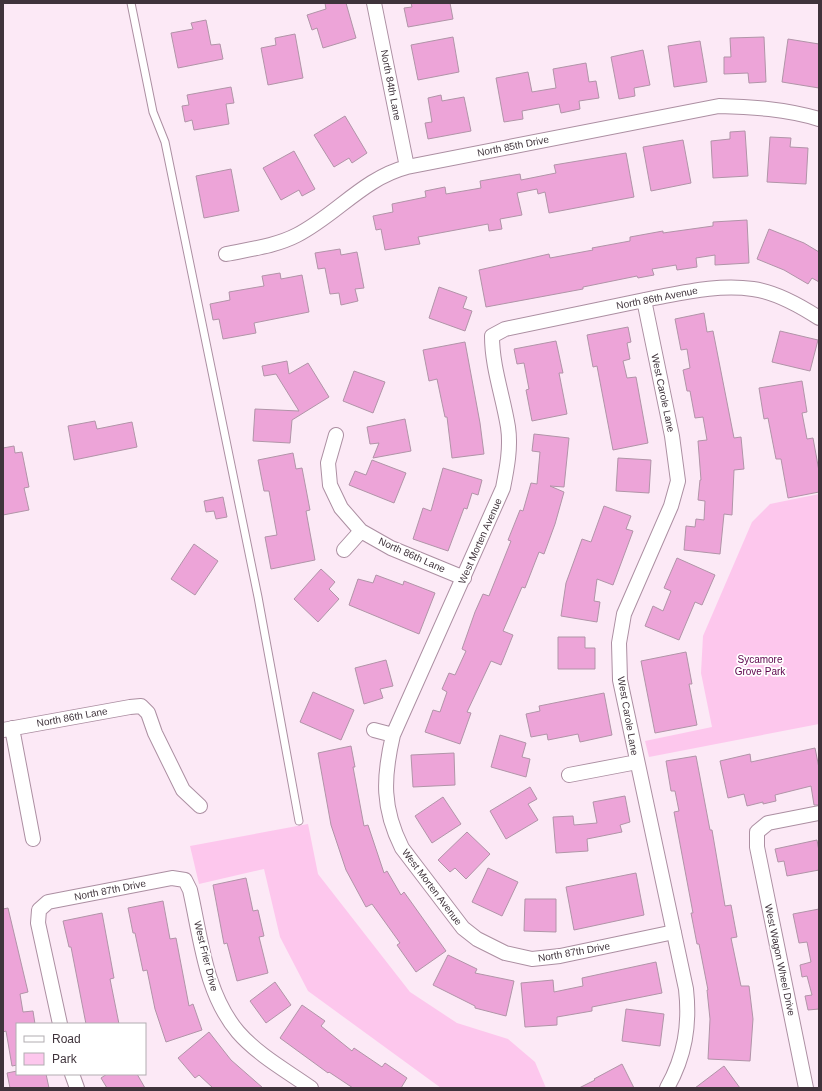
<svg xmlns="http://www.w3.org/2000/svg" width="822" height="1091" font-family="Helvetica,sans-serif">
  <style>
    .green { fill: #fdc7ed }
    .building { fill: #eda4d8; stroke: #b194a8 }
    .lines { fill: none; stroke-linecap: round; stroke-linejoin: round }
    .service-casing { stroke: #ac8fa2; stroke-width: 9 }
    .minor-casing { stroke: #ac8fa2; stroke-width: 16 }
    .service { stroke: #fff; stroke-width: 7 }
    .minor { stroke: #fff; stroke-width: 14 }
    .labels { text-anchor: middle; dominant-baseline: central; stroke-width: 3.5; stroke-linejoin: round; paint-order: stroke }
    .street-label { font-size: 10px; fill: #3f333b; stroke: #fff }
    .park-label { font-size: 10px; fill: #5c034b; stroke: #fff }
  </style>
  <rect width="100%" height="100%" fill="#fce9f6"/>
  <path class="green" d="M 819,494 L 819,724 L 649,757 L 645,741 L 712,727 L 701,673 L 703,636 L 752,522 L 770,504 Z
    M 308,824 L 318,874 L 410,992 L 457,1023 L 508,1039 L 535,1062 L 546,1088 L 441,1088 L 308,991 L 280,937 L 264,869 L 199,884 L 190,846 Z"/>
  <path class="building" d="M 325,3 L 346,3 L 356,38 L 323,48 L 317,28 L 312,30 L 307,15 L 326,9 Z
    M 411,3 L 450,3 L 453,19 L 408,27 L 404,8 L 412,7 Z
    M 206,20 L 211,45 L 220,44 L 223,59 L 178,68 L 171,33 L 193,29 L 191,23 Z
    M 295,34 L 303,78 L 268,85 L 261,48 L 276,45 L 275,38 Z
    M 453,37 L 459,72 L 418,80 L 411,45 Z
    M 764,37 L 766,82 L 749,83 L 748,73 L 724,74 L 724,57 L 731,57 L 730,38 Z
    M 788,39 L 819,44 L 819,88 L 782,82 Z
    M 700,41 L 707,82 L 674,87 L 668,46 Z
    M 643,50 L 650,85 L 634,88 L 635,96 L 619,99 L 611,57 Z
    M 586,63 L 589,82 L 596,81 L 599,98 L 579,101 L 580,109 L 561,113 L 559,104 L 522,111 L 523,119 L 504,122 L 496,78 L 528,72 L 532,92 L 556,88 L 553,69 Z
    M 231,87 L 234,103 L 226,104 L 229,124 L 194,130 L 192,120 L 185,122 L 182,106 L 189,105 L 187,95 Z
    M 441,95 L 442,101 L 464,97 L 471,131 L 428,139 L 425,123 L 432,122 L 428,98 Z
    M 345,116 L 367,153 L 352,163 L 349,158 L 334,167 L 314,135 Z
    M 745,131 L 748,176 L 713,178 L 711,141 L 730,139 L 730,132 Z
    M 770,137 L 791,138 L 790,147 L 808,148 L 806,184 L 767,182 Z
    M 683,140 L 691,183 L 651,191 L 643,147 Z
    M 294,151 L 315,189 L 302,196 L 299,190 L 281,200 L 263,168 Z
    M 626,153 L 634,197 L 549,213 L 545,192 L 538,194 L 537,189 L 517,193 L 522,215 L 500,219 L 502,229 L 489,231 L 488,224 L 418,237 L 420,244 L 385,250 L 381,229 L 376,230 L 373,216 L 393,212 L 392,204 L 426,197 L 425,191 L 445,187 L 446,194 L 481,188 L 480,181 L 520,174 L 521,180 L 556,173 L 554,165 Z
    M 231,169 L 239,211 L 204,218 L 196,176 Z
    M 747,220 L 749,263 L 715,265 L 715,255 L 696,258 L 697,267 L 677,270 L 676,265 L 652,269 L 654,275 L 638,278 L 637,276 L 583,287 L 583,289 L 486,307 L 479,270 L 549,254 L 550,258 L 593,250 L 592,248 L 630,241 L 630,237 L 663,231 L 663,233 L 713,226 L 713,222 Z
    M 769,229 L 804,243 L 819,252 L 819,282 L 812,278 L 808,284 L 784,270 L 757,259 Z
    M 340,249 L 341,255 L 357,252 L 364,288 L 355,289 L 358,301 L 341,305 L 339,293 L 330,294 L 325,268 L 318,269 L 315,253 Z
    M 280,273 L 281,279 L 302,275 L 309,312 L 254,323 L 256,333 L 223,339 L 219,319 L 213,320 L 210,304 L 230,300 L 229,292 L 264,286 L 262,276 Z
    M 439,287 L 467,297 L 463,308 L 472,311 L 465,331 L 429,318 Z
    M 704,313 L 707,332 L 713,331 L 734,438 L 741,437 L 744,469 L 734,470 L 732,515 L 724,514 L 720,554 L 684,550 L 686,526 L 695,527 L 696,519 L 704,520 L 705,501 L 698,500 L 700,480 L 701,480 L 698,441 L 707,440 L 703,417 L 695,418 L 690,391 L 687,391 L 683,370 L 690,368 L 687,349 L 681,350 L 675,319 Z
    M 628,327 L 631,342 L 627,343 L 630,359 L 623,361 L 627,378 L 636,377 L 648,443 L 613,450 L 597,366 L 593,367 L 587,335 Z
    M 780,331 L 818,340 L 810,371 L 772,362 Z
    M 556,341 L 563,373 L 559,373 L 567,414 L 532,421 L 526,390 L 529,389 L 524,363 L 517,364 L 514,349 Z
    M 465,342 L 480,423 L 484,454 L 452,458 L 447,417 L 445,417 L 437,379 L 429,381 L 423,350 Z
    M 287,361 L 289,374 L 308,363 L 329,397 L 292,420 L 290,443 L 253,441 L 255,409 L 299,411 L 276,374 L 264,376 L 262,366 Z
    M 354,371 L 385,382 L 373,413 L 343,401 Z
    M 802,381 L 807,412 L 802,413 L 807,439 L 813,438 L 819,471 L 819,492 L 788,498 L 781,459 L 776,459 L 768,418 L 764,419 L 759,388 Z
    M 405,419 L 411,451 L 373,458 L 379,443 L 370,444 L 367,427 Z
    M 95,421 L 97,429 L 132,422 L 137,447 L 74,460 L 68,426 Z
    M 534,434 L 569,438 L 564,487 L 550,486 L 564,492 L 555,524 L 544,554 L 539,552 L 525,588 L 522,587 L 503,631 L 513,635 L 501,665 L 491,661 L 467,712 L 471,713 L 460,744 L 425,732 L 433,710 L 440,712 L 447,692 L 442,689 L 449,673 L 455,675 L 466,651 L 462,649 L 475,612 L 483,594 L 489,596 L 511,541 L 508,540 L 520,510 L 523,511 L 531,483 L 537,484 L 540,452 L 532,451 Z
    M 14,446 L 15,453 L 22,452 L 29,487 L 24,488 L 29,510 L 3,515 L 3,448 Z
    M 293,453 L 296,469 L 302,468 L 310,510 L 306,511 L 315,560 L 271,569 L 265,537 L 277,535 L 269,491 L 264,491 L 258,460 Z
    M 618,458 L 651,460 L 649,493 L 616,491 Z
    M 372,460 L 406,473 L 394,503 L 349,485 L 355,471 L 366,475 Z
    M 443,468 L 482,480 L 478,495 L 472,493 L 467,509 L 464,508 L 448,551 L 413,539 L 423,508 L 431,511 Z
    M 223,497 L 227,517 L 216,519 L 214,511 L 206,512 L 204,501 Z
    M 604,506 L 631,516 L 626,529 L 633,531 L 613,585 L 597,579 L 594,601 L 600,602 L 597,622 L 561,616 L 566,583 L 582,539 L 591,542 Z
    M 194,544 L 218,561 L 195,595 L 171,579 Z
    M 677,558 L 715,575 L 702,605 L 695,602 L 679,640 L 645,626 L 653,606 L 663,611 L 671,591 L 664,588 Z
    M 321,569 L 335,582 L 329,589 L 339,599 L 318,622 L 294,599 Z
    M 376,575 L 403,585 L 404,581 L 435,593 L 419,634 L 349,605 L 358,579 L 373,583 Z
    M 558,637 L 585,637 L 585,648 L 595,648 L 595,669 L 558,669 Z
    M 686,652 L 692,684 L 689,684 L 697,725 L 655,733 L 641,661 Z
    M 386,660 L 393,686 L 380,689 L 383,698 L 364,704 L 355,668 Z
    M 313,692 L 354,710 L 341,740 L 300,722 Z
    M 604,693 L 612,735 L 580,742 L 578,734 L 548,740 L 547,734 L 531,737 L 526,714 L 540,711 L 539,706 Z
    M 500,735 L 526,743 L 522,757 L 530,759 L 526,777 L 491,767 Z
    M 351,746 L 355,767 L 353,767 L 364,826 L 368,825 L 384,873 L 387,871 L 401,895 L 404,892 L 446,951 L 416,972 L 397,945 L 400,943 L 372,904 L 366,907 L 346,870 L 331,825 L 318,753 Z
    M 815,748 L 819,768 L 819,805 L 814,805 L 811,786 L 775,795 L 776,801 L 763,804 L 763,802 L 747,806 L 744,794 L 728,798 L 720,761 L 750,754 L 751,762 Z
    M 454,753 L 455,785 L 413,787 L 411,755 Z
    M 696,756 L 710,830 L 712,830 L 725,906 L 731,905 L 737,937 L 731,938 L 741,986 L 749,986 L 753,1019 L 750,1061 L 708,1059 L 710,1019 L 707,990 L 708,990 L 699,944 L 697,944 L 691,913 L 693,913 L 674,812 L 679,811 L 675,791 L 671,791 L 666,761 Z
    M 530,787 L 537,799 L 528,804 L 538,820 L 506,839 L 490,811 Z
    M 625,796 L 630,822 L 620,825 L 622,832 L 587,839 L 588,851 L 556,853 L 553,817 L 573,816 L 574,825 L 597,823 L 593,802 Z
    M 443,797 L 461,824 L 432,843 L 415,816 Z
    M 467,832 L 490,854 L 466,879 L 455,868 L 450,872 L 438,860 Z
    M 817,840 L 819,851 L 819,870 L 787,876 L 784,861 L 778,862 L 775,849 Z
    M 488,868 L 518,882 L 502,916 L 472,902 Z
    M 636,873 L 644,915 L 574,930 L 566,887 Z
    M 246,878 L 253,911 L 258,910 L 264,936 L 259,937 L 268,973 L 237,981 L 227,943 L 224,944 L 213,885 Z
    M 525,899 L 556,899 L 556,932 L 524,931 Z
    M 163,901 L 170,939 L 176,938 L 189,1006 L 193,1004 L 202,1030 L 166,1042 L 155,1009 L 147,970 L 143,971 L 135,933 L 133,933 L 128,908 Z
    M 8,908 L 28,992 L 20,994 L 23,1012 L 33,1011 L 35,1024 L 17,1024 L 17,1065 L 12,1066 L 6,1031 L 3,1032 L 3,909 Z
    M 819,909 L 819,1009 L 808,1010 L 805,996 L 812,995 L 807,976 L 802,977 L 800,965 L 811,962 L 807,942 L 799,943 L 793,914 Z
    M 102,913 L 114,978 L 110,979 L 119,1024 L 86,1024 L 71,947 L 69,947 L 63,921 Z
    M 448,955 L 477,969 L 475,973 L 514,981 L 506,1016 L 475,1008 L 475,1006 L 433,985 Z
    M 656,962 L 662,993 L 592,1007 L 592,1011 L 557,1017 L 557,1025 L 525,1027 L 521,983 L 553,980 L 554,992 L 583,986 L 582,978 Z
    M 275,982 L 291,1005 L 266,1023 L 250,1001 Z
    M 302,1005 L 325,1021 L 321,1026 L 352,1051 L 354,1048 L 382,1067 L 385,1063 L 407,1078 L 401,1088 L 353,1088 L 329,1072 L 328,1073 L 280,1038 Z
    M 626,1009 L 664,1014 L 660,1046 L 622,1041 Z
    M 209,1032 L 231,1060 L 263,1088 L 213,1088 L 199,1075 L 195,1078 L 178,1058 Z
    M 622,1064 L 634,1088 L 579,1088 L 595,1080 L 594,1079 Z
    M 724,1066 L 740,1088 L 695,1088 Z
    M 17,1071 L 17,1074 L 46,1074 L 49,1088 L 10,1088 L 7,1073 Z
    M 107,1074 L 137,1074 L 145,1088 L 107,1088 L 101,1078 Z"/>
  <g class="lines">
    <defs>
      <path id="service" d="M 131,3 L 153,112 L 165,142 L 258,597 L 299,821"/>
      <path id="minor" d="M 374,3 L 407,167
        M 226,254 C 250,249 276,246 297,235 C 336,215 364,178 407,167 L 719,106 C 753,107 786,109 819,119
        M 644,300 L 672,436 L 678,481 L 671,506 L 624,614 L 619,643 L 620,680 L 686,989 C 690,1025 685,1056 667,1088
        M 336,435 L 328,463 L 330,485 L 341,508 L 361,531 L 391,548 L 464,578
        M 344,550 L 361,531
        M 12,728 L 33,839
        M 3,730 L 130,707 L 141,706 L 148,713 L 155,733 L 183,790 L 200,806
        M 374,730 L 393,735
        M 569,775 L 637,762
        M 674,932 L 560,956 L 532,959 L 505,953 L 477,939 L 463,928 L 402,848 C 382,808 383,778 393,735 L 503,488 C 507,468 511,447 508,427 C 503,396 492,367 492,336 L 505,329 C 555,319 604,308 654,298 C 686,292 720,284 753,289 C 776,292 799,305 819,318
        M 60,1024 L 38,923 L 39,910 L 48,902 L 172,878 L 185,880 L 190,890 C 201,938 205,993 238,1032 C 258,1055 287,1071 311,1088
        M 72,1074 L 77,1088
        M 806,1088 L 757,847 L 757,832 L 768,823 L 819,813"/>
    </defs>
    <use href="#service" class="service-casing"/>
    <use href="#minor" class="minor-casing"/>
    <use href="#service" class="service"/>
    <use href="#minor" class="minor"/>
  </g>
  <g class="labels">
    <g class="street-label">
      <text transform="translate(391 85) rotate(79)">North 84th Lane</text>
      <text transform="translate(513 146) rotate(-11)">North 85th Drive</text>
      <text transform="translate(657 298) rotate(-11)">North 86th Avenue</text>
      <text transform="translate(663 393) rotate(78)">West Carole Lane</text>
      <text transform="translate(480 541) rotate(-66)">West Morten Avenue</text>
      <text transform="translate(412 555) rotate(24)">North 86th Lane</text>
      <text transform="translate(628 716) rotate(80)">West Carole Lane</text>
      <text transform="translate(72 717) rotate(-10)">North 86th Lane</text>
      <text transform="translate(432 887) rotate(53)">West Morten Avenue</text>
      <text transform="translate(110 890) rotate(-11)">North 87th Drive</text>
      <text transform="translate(574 952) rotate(-10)">North 87th Drive</text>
      <text transform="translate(206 956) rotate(76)">West Frier Drive</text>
      <text transform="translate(780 960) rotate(78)">West Wagon Wheel Drive</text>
    </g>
    <g class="park-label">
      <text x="760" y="659">Sycamore<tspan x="760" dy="12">Grove Park</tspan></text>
    </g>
  </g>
  <rect width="822" height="1091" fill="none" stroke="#3f333b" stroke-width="8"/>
  <rect x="16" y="1023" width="130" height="52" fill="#ffffff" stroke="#b2adb1"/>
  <rect x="24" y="1036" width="20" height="6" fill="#ffffff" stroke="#b2adb1"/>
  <text x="52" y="1043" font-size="12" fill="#3f333b">Road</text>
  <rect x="24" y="1053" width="20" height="12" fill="#fdc7ed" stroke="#b2adb1"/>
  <text x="52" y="1063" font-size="12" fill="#3f333b">Park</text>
</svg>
